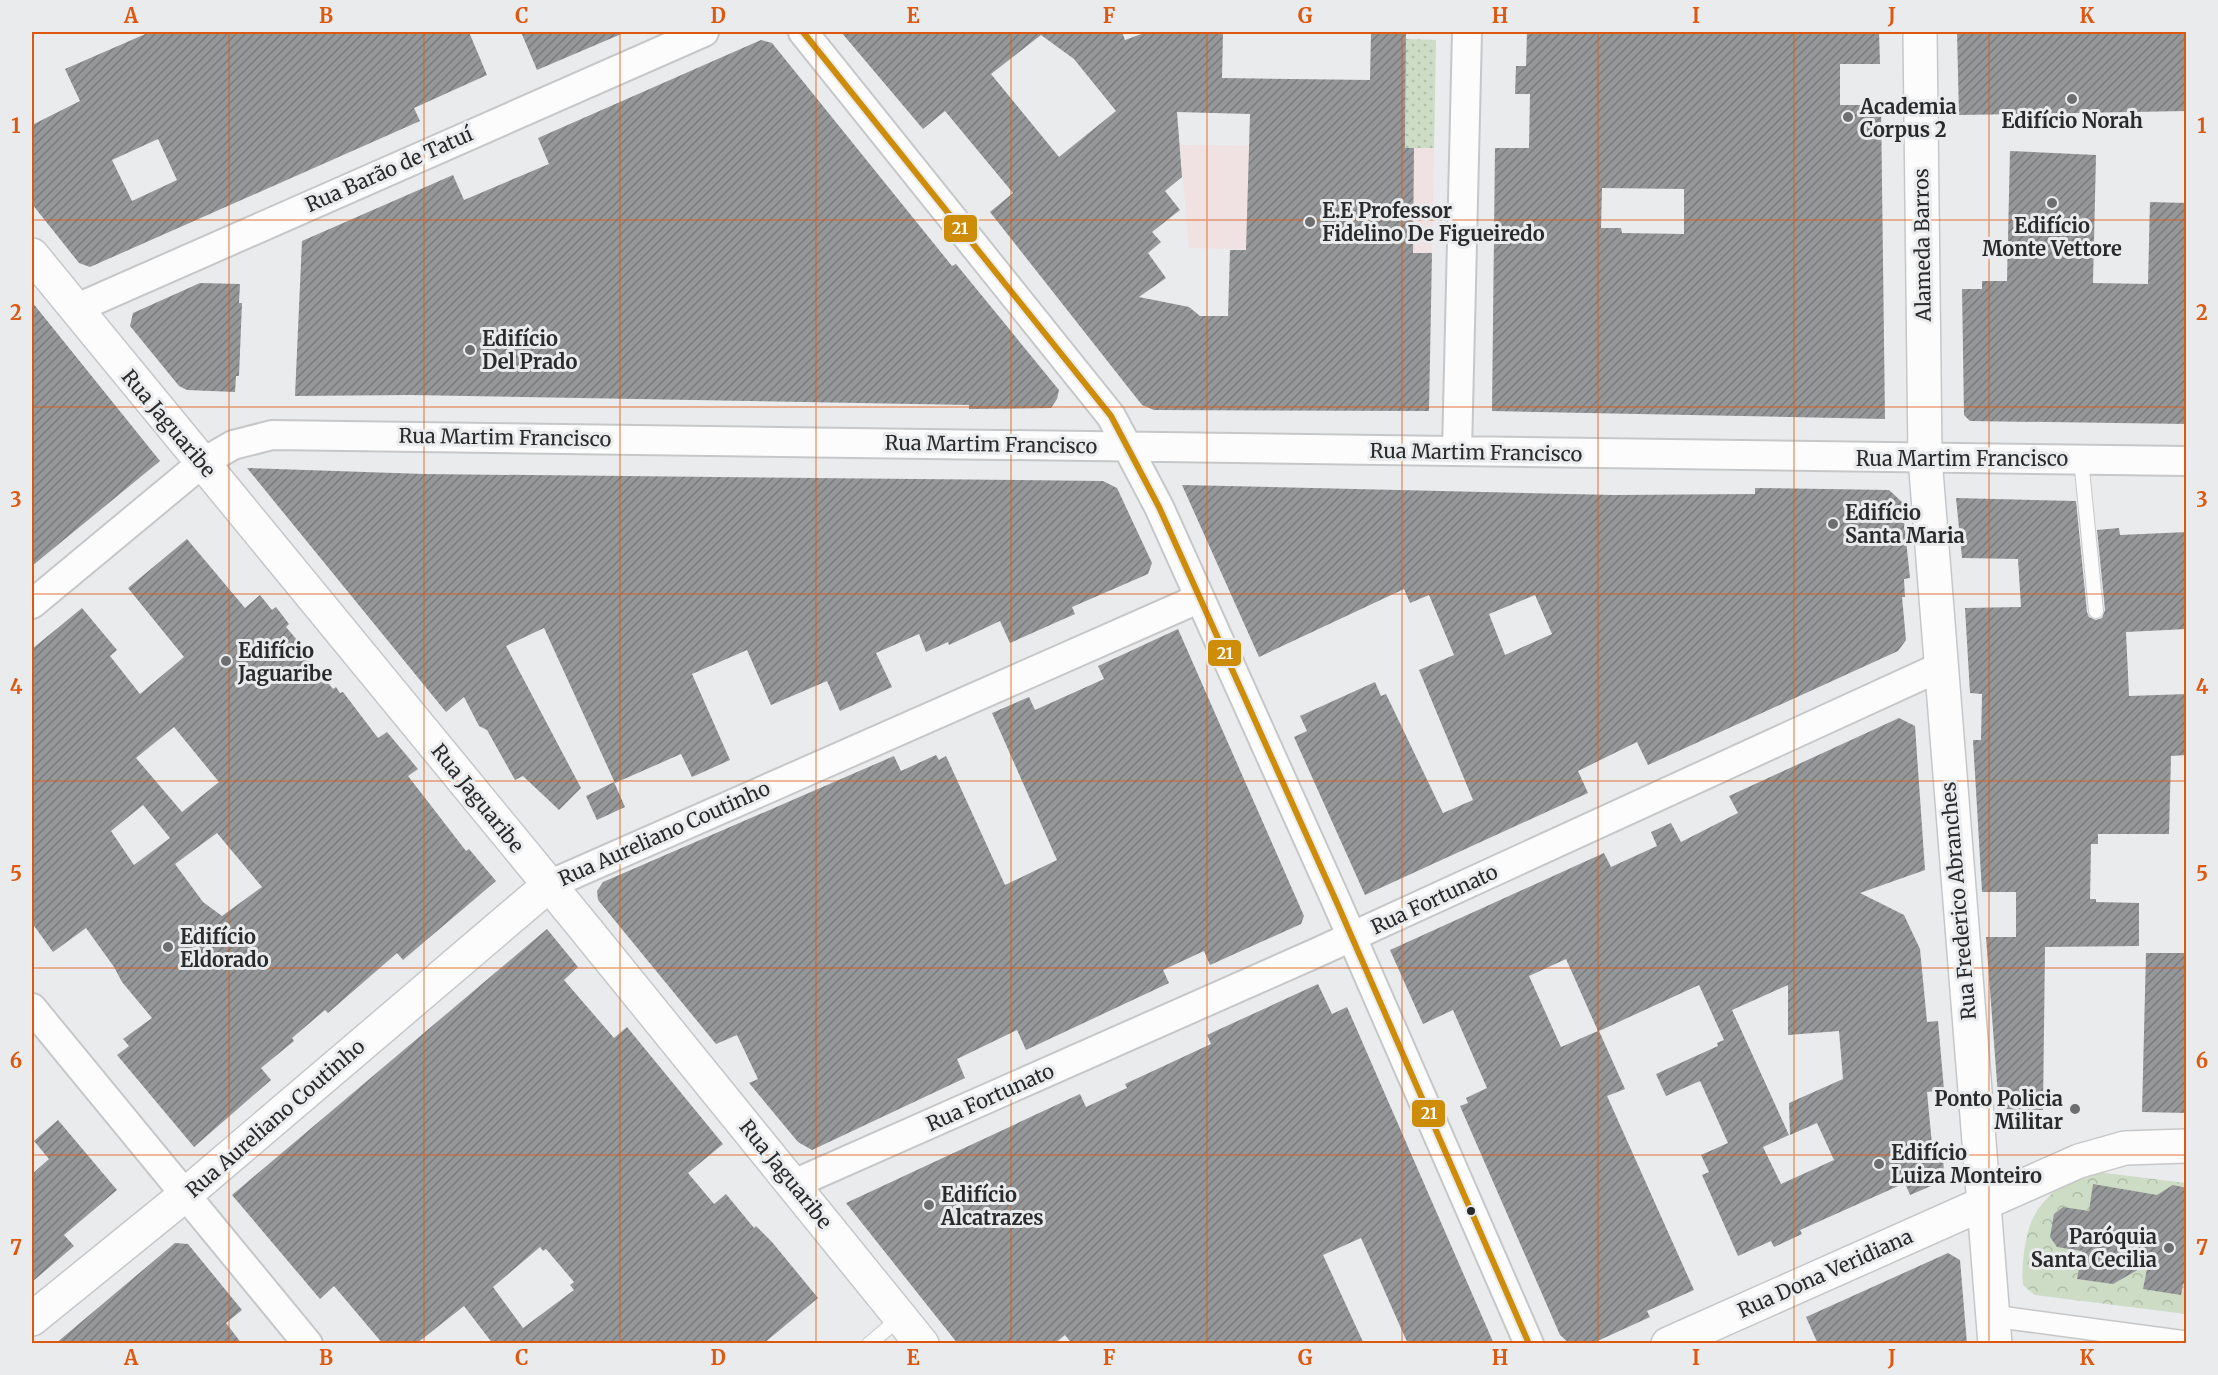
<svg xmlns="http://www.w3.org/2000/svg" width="2218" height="1375" font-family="Merriweather,serif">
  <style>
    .education { fill: #f0e1e2 }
    .park { fill: url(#park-crowns) }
    .garden { fill: url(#garden-dots) }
    .building { fill: url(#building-hatch); fill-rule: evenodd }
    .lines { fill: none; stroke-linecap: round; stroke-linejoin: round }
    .service-casing { stroke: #c6c7c8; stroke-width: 16 }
    .pedestrian-casing { stroke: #c6c7c8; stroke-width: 24 }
    .minor-casing { stroke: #c6c7c8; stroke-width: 32 }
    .tertiary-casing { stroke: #c6c7c8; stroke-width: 36 }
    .service { stroke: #fcfcfc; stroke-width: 14 }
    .pedestrian { stroke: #fcfcfc; stroke-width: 21 }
    .minor { stroke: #fcfcfc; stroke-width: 28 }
    .tertiary { stroke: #fcfcfc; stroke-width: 33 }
    .bus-1-casing { stroke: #e9ebed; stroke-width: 10 }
    .bus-1 { stroke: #ce8d09; stroke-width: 6 }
    .grid { fill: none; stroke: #de570e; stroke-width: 1.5; stroke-opacity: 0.55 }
    .poi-dot { fill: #6d6e6f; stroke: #e9ebed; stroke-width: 2 }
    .bus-dot { fill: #292a2b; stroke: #e9ebed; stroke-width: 2 }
    .labels { text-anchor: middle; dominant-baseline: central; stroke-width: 6; stroke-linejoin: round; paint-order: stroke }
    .poi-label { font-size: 20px; font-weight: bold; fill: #292a2b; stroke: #e9ebed; text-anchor: start }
    .street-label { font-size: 20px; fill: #292a2b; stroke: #e9ebed }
    .line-badge { stroke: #e9ebed; stroke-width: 2 }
    .badge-label { font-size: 16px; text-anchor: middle; font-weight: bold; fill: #fff }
    .neatline { fill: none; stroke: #de570e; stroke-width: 2 }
    .grid-label { font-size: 20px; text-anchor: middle; font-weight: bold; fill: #de570e }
  </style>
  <defs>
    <pattern id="park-crowns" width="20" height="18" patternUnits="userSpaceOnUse" patternTransform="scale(1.5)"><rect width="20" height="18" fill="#cddcc5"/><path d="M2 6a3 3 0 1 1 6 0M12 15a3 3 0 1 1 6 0" fill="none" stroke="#b0bda9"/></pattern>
    <pattern id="garden-dots" width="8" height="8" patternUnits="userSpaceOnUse" patternTransform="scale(1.5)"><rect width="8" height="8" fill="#cddcc5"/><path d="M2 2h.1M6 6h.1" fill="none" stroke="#b0bda9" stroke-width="1.8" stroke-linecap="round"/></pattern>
    <pattern id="building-hatch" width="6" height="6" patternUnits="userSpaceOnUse" patternTransform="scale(1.5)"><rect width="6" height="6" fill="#969798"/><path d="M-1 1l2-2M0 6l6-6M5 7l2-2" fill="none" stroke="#7a7b7c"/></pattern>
  </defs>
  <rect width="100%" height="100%" fill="#eaebec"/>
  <path class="education" d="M 1180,145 L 1434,148 L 1432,253 L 1189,248 Z"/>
  <path class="park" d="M 2081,1170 L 2186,1183 L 2186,1314 L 2035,1295 L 2023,1285 C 2021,1267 2025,1232 2034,1216 C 2044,1197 2064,1183 2081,1170 Z"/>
  <path class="garden" d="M 1406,39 L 1436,40 L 1434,148 L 1405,148 Z"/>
  <path class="building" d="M 150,32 L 469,32 L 487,75 L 414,108 L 420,121 L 90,267 L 79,263 L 32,204 L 32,125 L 80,101 L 65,69 ZM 158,139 L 177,180 L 132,201 L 112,160 Z
    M 521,32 L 626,32 L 537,70 Z
    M 841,32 L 1122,32 L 1125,40 L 1147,32 L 1223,32 L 1222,78 L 1370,80 L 1371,32 L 1406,32 L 1405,148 L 1414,148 L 1413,253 L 1432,253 L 1429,411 L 1154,410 L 1142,405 L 990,212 L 1013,193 L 945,111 L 923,129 ZM 1041,35 L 1074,59 L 1116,111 L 1059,157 L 991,74 ZM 1177,112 L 1250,114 L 1246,250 L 1230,250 L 1228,316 L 1200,316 L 1189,307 L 1139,297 L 1166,278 L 1148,253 L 1161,242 L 1152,232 L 1180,210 L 1165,191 L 1182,177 Z
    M 1527,32 L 1879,32 L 1880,64 L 1840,64 L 1840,105 L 1881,105 L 1885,419 L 1492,411 L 1495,148 L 1529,148 L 1530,94 L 1515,94 L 1516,66 L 1526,66 ZM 1602,188 L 1684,189 L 1684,234 L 1622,233 L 1621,228 L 1601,228 Z
    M 1957,32 L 2187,32 L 2187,111 L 1959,115 Z
    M 761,40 L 772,43 L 952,266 L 956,264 L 1059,390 L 1057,399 L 1051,408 L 969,409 L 969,405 L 411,395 L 295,396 L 302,241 L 453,175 L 464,200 L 549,164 L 538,138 Z
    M 2010,151 L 2096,155 L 2093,283 L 2148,284 L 2150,202 L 2187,203 L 2187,424 L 1970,421 L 1964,415 L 1962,289 L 1982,289 L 1982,281 L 2007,281 Z
    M 200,283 L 240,284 L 239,303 L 242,303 L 239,376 L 236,376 L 235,392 L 187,390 L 179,386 L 130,326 L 133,313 Z
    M 32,302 L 160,461 L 32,566 Z
    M 247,468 L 424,474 L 1103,481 L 1117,488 L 1152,563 L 1148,574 L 1072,607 L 1075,614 L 1010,643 L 1000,621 L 949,645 L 948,642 L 926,652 L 919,634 L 876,653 L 892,687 L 840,711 L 827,681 L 771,705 L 747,650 L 692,674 L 730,760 L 692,777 L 681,754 L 615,783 L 544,628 L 506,646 L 581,788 L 559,810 L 523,776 L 515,780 L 487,730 L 479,726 L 464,697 L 446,712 Z
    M 1182,485 L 1614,495 L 1755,494 L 1755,488 L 1889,490 L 1902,502 L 1910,578 L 1904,579 L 1905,597 L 1902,597 L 1906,640 L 1898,651 L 1648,765 L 1637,742 L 1578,771 L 1588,793 L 1365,895 L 1294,737 L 1307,731 L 1300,716 L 1375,682 L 1381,696 L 1386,694 L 1443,813 L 1473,800 L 1419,670 L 1454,655 L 1429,595 L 1410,603 L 1404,589 L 1259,657 ZM 1535,595 L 1552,634 L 1505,655 L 1489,614 Z
    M 1956,498 L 2076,501 L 2087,612 L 2089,617 L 2096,620 L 2102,618 L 2105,610 L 2097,530 L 2119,528 L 2120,535 L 2187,532 L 2187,629 L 2126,632 L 2129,696 L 2187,694 L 2187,755 L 2171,756 L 2169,834 L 2098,834 L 2098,844 L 2091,844 L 2090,899 L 2096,899 L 2096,902 L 2139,903 L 2139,946 L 2045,947 L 2043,1110 L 1999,1109 L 1986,937 L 2016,937 L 2016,892 L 1982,892 L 1973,740 L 1981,740 L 1982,694 L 1970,693 L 1965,608 L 2021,607 L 2018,559 L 1962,558 Z
    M 187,539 L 245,608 L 260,595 L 272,610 L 276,607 L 289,624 L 286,627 L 297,640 L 295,642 L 333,689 L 336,687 L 340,693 L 343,692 L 378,738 L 387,732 L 418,769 L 408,776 L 466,851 L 469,849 L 496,881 L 403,960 L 397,953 L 328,1013 L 325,1010 L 292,1038 L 294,1041 L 261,1068 L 271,1080 L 194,1147 L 117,1055 L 129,1046 L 123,1039 L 152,1018 L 122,982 L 114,967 L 86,928 L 53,952 L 32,923 L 32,649 L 82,608 L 117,650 L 110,656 L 140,694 L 184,657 L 128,588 ZM 174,727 L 219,782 L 182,812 L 136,758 ZM 143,805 L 170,838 L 134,865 L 111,831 ZM 217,833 L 262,887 L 222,916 L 203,902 L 175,864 Z
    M 1178,629 L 1304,916 L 1301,924 L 1210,965 L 1204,951 L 1163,970 L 1169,983 L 1026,1050 L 1017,1030 L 957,1059 L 965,1078 L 812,1150 L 798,1142 L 749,1083 L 758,1079 L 737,1035 L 716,1044 L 598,900 L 597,891 L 603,882 L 894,756 L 901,771 L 936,755 L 939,760 L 946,756 L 1005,885 L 1057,860 L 992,713 L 1029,697 L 1035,710 L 1104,679 L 1098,666 Z
    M 1899,718 L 1915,726 L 1925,870 L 1860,893 L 1904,915 L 1920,949 L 1927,1022 L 1938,1021 L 1944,1090 L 1927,1092 L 1933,1155 L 1943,1153 L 1944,1177 L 1938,1183 L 1910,1195 L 1905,1183 L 1800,1230 L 1802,1234 L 1774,1247 L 1771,1241 L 1738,1256 L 1702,1175 L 1709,1172 L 1701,1155 L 1728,1143 L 1700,1081 L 1666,1096 L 1656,1074 L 1718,1046 L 1717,1043 L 1724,1040 L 1699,985 L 1599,1031 L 1625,1089 L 1607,1096 L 1694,1290 L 1647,1311 L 1650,1317 L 1591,1344 L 1570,1344 L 1560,1335 L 1460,1106 L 1468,1103 L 1466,1098 L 1487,1088 L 1453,1010 L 1423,1024 L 1390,950 L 1604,853 L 1611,867 L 1657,846 L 1651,832 L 1671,823 L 1681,842 L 1738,813 L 1729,796 ZM 1566,959 L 1598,1031 L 1561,1047 L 1529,976 ZM 1788,985 L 1788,1035 L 1839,1031 L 1843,1079 L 1789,1103 L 1790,1135 L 1817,1123 L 1834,1160 L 1781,1184 L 1763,1147 L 1789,1135 L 1732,1010 Z
    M 614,782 L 625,807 L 597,820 L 586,796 Z
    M 547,929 L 578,967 L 564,980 L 614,1038 L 627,1027 L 723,1144 L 688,1173 L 714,1204 L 726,1194 L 754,1228 L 756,1226 L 772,1242 L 818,1298 L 763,1344 L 493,1344 L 464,1306 L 416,1344 L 383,1344 L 334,1286 L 320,1299 L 232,1195 ZM 540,1247 L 543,1251 L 546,1249 L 574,1282 L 570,1285 L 574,1290 L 523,1328 L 493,1287 Z
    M 2146,953 L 2187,953 L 2187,1113 L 2142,1112 Z
    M 1318,984 L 1332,1014 L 1347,1007 L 1494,1344 L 1408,1344 L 1361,1238 L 1323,1255 L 1364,1344 L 1072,1344 L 1065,1335 L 1054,1344 L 958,1344 L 846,1203 L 1080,1094 L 1086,1107 L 1127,1088 L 1125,1084 L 1211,1044 L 1207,1035 Z
    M 58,1120 L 117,1190 L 64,1235 L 74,1246 L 32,1282 L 32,1174 L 49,1159 L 34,1141 Z
    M 2093,1184 L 2157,1195 L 2173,1185 L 2187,1188 L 2187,1285 L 2183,1284 L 2181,1295 L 2143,1289 L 2148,1264 L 2113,1284 L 2077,1279 L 2082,1251 L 2057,1247 L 2050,1237 L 2054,1214 L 2063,1207 L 2089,1211 Z
    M 175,1243 L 188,1244 L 242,1310 L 226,1323 L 242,1344 L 55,1344 Z
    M 1948,1253 L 1960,1260 L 1967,1344 L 1818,1344 L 1806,1317 Z"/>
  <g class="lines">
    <defs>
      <path id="service" d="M 2081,459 L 2096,611
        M 869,1344 L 901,1317"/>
      <path id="pedestrian" d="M 1993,1316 L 2186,1342"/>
      <path id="minor" d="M 803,32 L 1111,416 L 1159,507 L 1337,903 L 1529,1344
        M 75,309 L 704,32
        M 1457,451 L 1467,32
        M 32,604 L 202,463 L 233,445 L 272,435 L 2186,461
        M 549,885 L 1200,598
        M 32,1008 L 308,1344
        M 794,1184 L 1316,953 L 1940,667"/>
      <path id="tertiary" d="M 1920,32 L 1925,458 L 1995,1344
        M 32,255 L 579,921 L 922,1344
        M 32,1319 L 185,1195 L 549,885
        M 1668,1344 L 2079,1161 L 2125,1148 L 2186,1146"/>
    </defs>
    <use href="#service" class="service-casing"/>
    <use href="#pedestrian" class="pedestrian-casing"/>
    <use href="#minor" class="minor-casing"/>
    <use href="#tertiary" class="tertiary-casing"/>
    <use href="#service" class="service"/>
    <use href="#pedestrian" class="pedestrian"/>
    <use href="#minor" class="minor"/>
    <use href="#tertiary" class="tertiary"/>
    <defs>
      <path id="bus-1" d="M 803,32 L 1111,416 L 1159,507 L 1337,903 L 1529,1344"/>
    </defs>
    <use href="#bus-1" class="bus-1-casing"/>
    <use href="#bus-1" class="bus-1"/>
  </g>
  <path class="grid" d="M 229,32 L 229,1344M 424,32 L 424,1344M 620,32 L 620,1344M 816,32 L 816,1344M 1011,32 L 1011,1344M 1207,32 L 1207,1344M 1402,32 L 1402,1344M 1598,32 L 1598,1344M 1794,32 L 1794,1344M 1989,32 L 1989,1344M 32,220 L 2186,220M 32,407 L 2186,407M 32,594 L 2186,594M 32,781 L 2186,781M 32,968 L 2186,968M 32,1155 L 2186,1155"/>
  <g class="poi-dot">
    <circle cx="2072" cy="99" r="6"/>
    <circle cx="1848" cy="117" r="6"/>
    <circle cx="2052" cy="203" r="6"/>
    <circle cx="1310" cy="222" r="6"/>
    <circle cx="470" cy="350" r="6"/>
    <circle cx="1833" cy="524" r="6"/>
    <circle cx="226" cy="661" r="6"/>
    <circle cx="168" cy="947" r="6"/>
    <circle cx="2075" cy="1109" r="6"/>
    <circle cx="1879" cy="1164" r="6"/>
    <circle cx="929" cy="1205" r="6"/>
    <circle cx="2169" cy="1248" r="6"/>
  </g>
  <circle class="bus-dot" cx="1471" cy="1211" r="5"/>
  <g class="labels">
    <g class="poi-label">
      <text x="1860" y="106">Academia<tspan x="1860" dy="23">Corpus 2</tspan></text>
      <text x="2072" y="120" text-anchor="middle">Edifício Norah</text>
      <text x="1322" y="210">E.E Professor<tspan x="1322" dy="23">Fidelino De Figueiredo</tspan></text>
      <text x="2052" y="225" text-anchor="middle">Edifício<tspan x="2052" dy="23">Monte Vettore</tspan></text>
      <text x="482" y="338">Edifício<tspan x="482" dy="23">Del Prado</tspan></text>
      <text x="1845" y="512">Edifício<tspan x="1845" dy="23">Santa Maria</tspan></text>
      <text x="238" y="650">Edifício<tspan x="238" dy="23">Jaguaribe</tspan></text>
      <text x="180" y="936">Edifício<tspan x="180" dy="23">Eldorado</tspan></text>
      <text x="2063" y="1098" text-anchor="end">Ponto Policia<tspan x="2063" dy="23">Militar</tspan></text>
      <text x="1891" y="1152">Edifício<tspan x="1891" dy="23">Luiza Monteiro</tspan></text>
      <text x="941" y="1194">Edifício<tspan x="941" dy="23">Alcatrazes</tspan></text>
      <text x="2157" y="1236" text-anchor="end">Paróquia<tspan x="2157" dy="23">Santa Cecilia</tspan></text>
    </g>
    <g class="street-label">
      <text transform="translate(389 169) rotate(-24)">Rua Barão de Tatuí</text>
      <text transform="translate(1922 245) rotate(-91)">Alameda Barros</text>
      <text transform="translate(169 423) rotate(50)">Rua Jaguaribe</text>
      <text transform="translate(505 437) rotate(1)">Rua Martim Francisco</text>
      <text transform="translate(991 444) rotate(1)">Rua Martim Francisco</text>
      <text transform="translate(1476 452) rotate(1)">Rua Martim Francisco</text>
      <text x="1962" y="458">Rua Martim Francisco</text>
      <text transform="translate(478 798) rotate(51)">Rua Jaguaribe</text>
      <text transform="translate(664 833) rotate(-24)">Rua Aureliano Coutinho</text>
      <text transform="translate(1434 899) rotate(-25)">Rua Fortunato</text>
      <text transform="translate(1958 901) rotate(-95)">Rua Frederico Abranches</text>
      <text transform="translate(990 1097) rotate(-24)">Rua Fortunato</text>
      <text transform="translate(275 1118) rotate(-41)">Rua Aureliano Coutinho</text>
      <text transform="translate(786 1174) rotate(51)">Rua Jaguaribe</text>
      <text transform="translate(1825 1273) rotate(-24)">Rua Dona Veridiana</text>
    </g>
  </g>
  <g class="line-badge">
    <rect x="943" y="214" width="35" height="29" rx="6" fill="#ce8d09"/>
    <rect x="1207" y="639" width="35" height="28" rx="6" fill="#ce8d09"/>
    <rect x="1411" y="1099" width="35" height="29" rx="6" fill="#ce8d09"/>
  </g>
  <g class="badge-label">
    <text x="960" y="234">21</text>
    <text x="1225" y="659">21</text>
    <text x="1429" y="1119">21</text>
  </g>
  <rect width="2218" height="1375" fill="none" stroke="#e9ebed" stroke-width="66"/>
  <rect x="33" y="33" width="2152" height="1309" class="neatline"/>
  <g class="grid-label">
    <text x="131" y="23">A</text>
    <text x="326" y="23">B</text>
    <text x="522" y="23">C</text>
    <text x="718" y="23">D</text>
    <text x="913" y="23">E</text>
    <text x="1109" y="23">F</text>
    <text x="1305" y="23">G</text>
    <text x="1500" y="23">H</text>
    <text x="1696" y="23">I</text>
    <text x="1892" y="23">J</text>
    <text x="2087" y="23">K</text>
    <text x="16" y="133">1</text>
    <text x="2202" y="133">1</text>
    <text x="16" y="320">2</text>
    <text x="2202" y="320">2</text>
    <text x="16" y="507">3</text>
    <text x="2202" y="507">3</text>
    <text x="16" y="694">4</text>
    <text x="2202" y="694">4</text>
    <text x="16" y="881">5</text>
    <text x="2202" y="881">5</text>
    <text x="16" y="1068">6</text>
    <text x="2202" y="1068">6</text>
    <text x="16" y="1255">7</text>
    <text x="2202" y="1255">7</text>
    <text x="131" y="1365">A</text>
    <text x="326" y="1365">B</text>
    <text x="522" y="1365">C</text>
    <text x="718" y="1365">D</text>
    <text x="913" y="1365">E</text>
    <text x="1109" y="1365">F</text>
    <text x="1305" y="1365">G</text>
    <text x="1500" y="1365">H</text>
    <text x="1696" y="1365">I</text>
    <text x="1892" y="1365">J</text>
    <text x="2087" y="1365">K</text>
  </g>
</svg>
